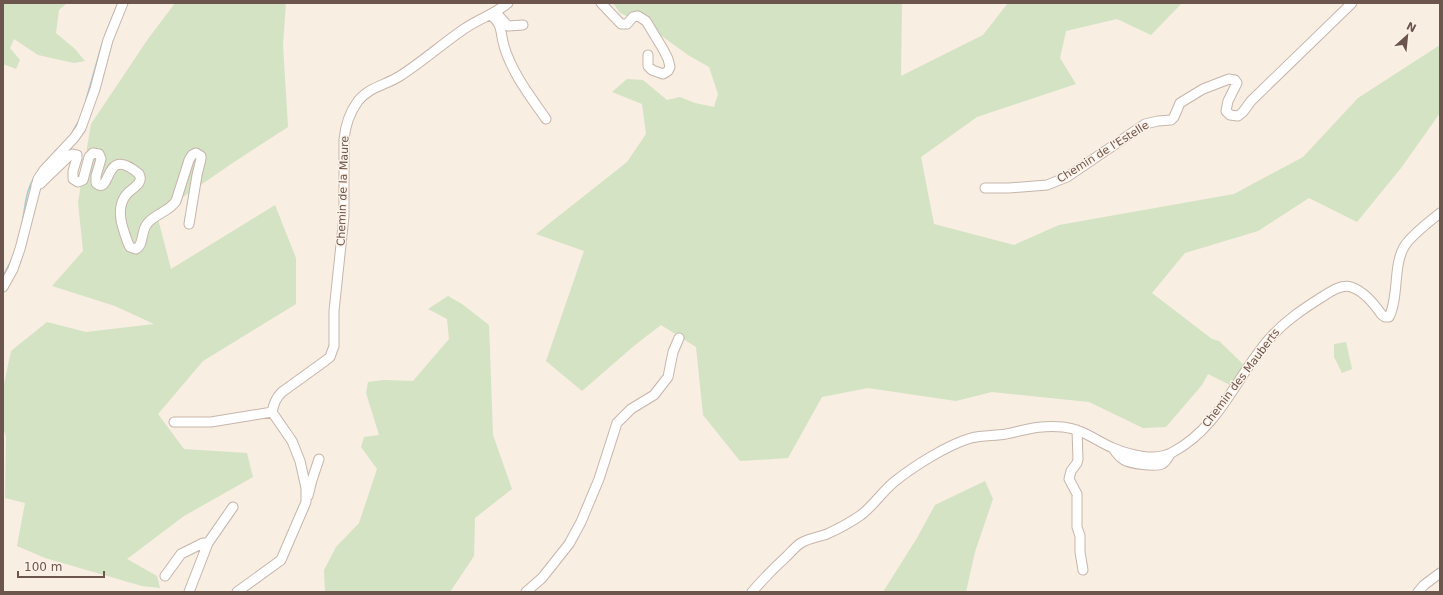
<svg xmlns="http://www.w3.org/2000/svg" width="1443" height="595" font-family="'DejaVu Sans',sans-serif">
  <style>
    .green { fill: #d3e3c3 }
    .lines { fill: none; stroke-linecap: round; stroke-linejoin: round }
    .stream { stroke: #a2cccf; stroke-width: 1.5 }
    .minor-casing { stroke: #c7b5ab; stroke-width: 11 }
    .minor { stroke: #fff; stroke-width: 9 }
    .labels { text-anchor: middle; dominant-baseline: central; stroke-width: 3; stroke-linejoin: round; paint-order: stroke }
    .street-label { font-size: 11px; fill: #6c554c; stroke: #fcf2e8 }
  </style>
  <rect width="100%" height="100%" fill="#f8eee2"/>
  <path class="green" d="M 3,3 L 67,3 L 59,10 L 56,33 L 75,49 L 85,61 L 74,63 L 38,55 L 14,39 L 10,48 L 20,60 L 16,69 L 3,64 Z
    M 175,3 L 286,3 L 283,45 L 288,127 L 234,162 L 157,215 L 171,269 L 275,205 L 296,258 L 296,304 L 203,361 L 158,414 L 184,449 L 247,453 L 253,477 L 184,516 L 127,559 L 157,576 L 160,588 L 142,586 L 45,558 L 17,546 L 25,503 L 5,498 L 6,437 L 3,427 L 3,389 L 11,351 L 47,322 L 86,332 L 154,324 L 115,306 L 52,286 L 83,251 L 78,202 L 91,124 L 148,39 Z
    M 613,3 L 902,3 L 901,76 L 983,35 L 1008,3 L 1182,3 L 1151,35 L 1117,19 L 1066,31 L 1060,58 L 1076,84 L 977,117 L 921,157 L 934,224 L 1014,245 L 1059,225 L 1234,194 L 1303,157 L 1358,98 L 1440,45 L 1440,113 L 1401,168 L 1357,222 L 1309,198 L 1258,231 L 1185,253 L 1152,293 L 1212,339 L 1219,341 L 1244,365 L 1232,386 L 1208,374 L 1202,385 L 1166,427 L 1143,428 L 1089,402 L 992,392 L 956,401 L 868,388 L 822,397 L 788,458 L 740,461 L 703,415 L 696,347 L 661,325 L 635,345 L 582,391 L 546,361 L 584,251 L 536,234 L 627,162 L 646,134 L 642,104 L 612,92 L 627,79 L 643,80 L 667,100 L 680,97 L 695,103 L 714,107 L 718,94 L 709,67 L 688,55 L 648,26 L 620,13 Z
    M 448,296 L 462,304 L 489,325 L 493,435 L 512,489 L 475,518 L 474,556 L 450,592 L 325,592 L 324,570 L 336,547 L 359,523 L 377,469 L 361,447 L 364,437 L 379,435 L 366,393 L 368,382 L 384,380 L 413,381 L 449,339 L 447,319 L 428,309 Z
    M 1346,342 L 1352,369 L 1342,373 L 1334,357 L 1334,344 Z
    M 985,481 L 993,499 L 975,552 L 966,592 L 883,592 L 917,538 L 935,505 Z"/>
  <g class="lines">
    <path class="stream" d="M 105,35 L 118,3
      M 86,100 L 102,44
      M 73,131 L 80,119
      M 55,151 L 60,147
      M 42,166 L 49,158
      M 22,225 C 26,202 25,188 40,169
      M 3,276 L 12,259"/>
    <defs>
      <path id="minor" d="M 601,3 L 621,24 L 627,24 L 633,17 L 638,16 L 646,21 L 663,49 L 668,59 L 670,67 L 668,71 L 663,74 L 652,70 L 648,66 L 648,55
        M 491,15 C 503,25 500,32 504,46 C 512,73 530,96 546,119
        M 499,16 L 508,26 L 523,25
        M 36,185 L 40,184 L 70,155 L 73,154 L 77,155 L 77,158 L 73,171 L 73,179 L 78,182 L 83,180 L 89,157 L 93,153 L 99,154 L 101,159 L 96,176 L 96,183 C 112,197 103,143 139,174 C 145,185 128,189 124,198 C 116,212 123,229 128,243 L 130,247 L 136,249 C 144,245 141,231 147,224 C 154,214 169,212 176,201 L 189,160 L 192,155 L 196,153 L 201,156 L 201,159 L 197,175 L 189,224
        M 985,188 L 1009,188 L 1047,185 L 1067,177 L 1145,124 L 1158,121 L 1171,120 L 1174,117 L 1180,103 L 1203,89 L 1229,79 L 1235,80 L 1237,83 L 1228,101 L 1226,111 L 1230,115 L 1238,116 L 1243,112 L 1251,101 L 1352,3
        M 3,287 L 13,269 L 20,249 L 38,179 L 44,170 L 74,138 L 81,128 L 95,89 L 108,40 L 123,3
        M 174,422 L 211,422 L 272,412
        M 1077,430 L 1078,459 L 1077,463 L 1071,471 L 1069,479 L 1077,494 L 1077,527 L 1080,536 L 1080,552 L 1083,570
        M 1113,448 C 1116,453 1119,457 1124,460 C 1131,464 1155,467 1162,464 C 1166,462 1168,458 1170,454
        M 308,496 L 312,480 L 319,459
        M 165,576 L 181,554 L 203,543 L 208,543
        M 189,592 L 208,543 L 233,507
        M 237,592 L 281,560 L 306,502 L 306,488 L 300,461 L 292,441 L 272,412 C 274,403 276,398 282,392 L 325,361 L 330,357 L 334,346 L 334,311 L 344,216 L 344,140 C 345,127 350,112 358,101 C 369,87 386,85 400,76 C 422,62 442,44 464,29 C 478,19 493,15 508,3
        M 526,592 L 542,578 L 569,544 L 581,522 L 599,479 L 617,423 L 631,409 L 654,395 L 668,377 L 673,352 L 679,338
        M 752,592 C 763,579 775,567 787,556 C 792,551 796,546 801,543 C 809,538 819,537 827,534 C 838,529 851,522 861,515 C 873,506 882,492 894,482 C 914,466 947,445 971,438 C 983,435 995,436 1006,434 C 1029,429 1040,425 1063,427 C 1083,429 1096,441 1113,448 C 1130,455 1156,462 1173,452 C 1220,427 1237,375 1270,338 C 1285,321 1303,309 1322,297 C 1330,292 1341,284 1351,287 C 1364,291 1374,304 1382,315 L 1385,317 L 1389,317 C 1399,297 1393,266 1404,247 C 1410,236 1430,221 1440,213
        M 1418,592 L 1424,585 L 1440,573"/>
    </defs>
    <use href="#minor" class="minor-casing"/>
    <use href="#minor" class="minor"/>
  </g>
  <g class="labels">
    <g class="street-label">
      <text transform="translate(1103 152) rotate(-32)">Chemin de l'Estelle</text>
      <text transform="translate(343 191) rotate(-88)">Chemin de la Maure</text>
      <text transform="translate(1241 378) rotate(-53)">Chemin des Mauberts</text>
    </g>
  </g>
  <rect width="1443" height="595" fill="none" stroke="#6c554c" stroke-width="8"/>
  <g transform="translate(1407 36) rotate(27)" stroke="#fcf2e8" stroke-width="3" paint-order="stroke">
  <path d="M0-3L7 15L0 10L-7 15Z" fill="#6c554c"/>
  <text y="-6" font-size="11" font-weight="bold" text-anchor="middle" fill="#6c554c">N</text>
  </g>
  <path d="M18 571v6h86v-6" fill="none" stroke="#6c554c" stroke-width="2"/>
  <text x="24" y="571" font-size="12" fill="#6c554c" stroke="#fcf2e8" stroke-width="3" paint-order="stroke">100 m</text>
</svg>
